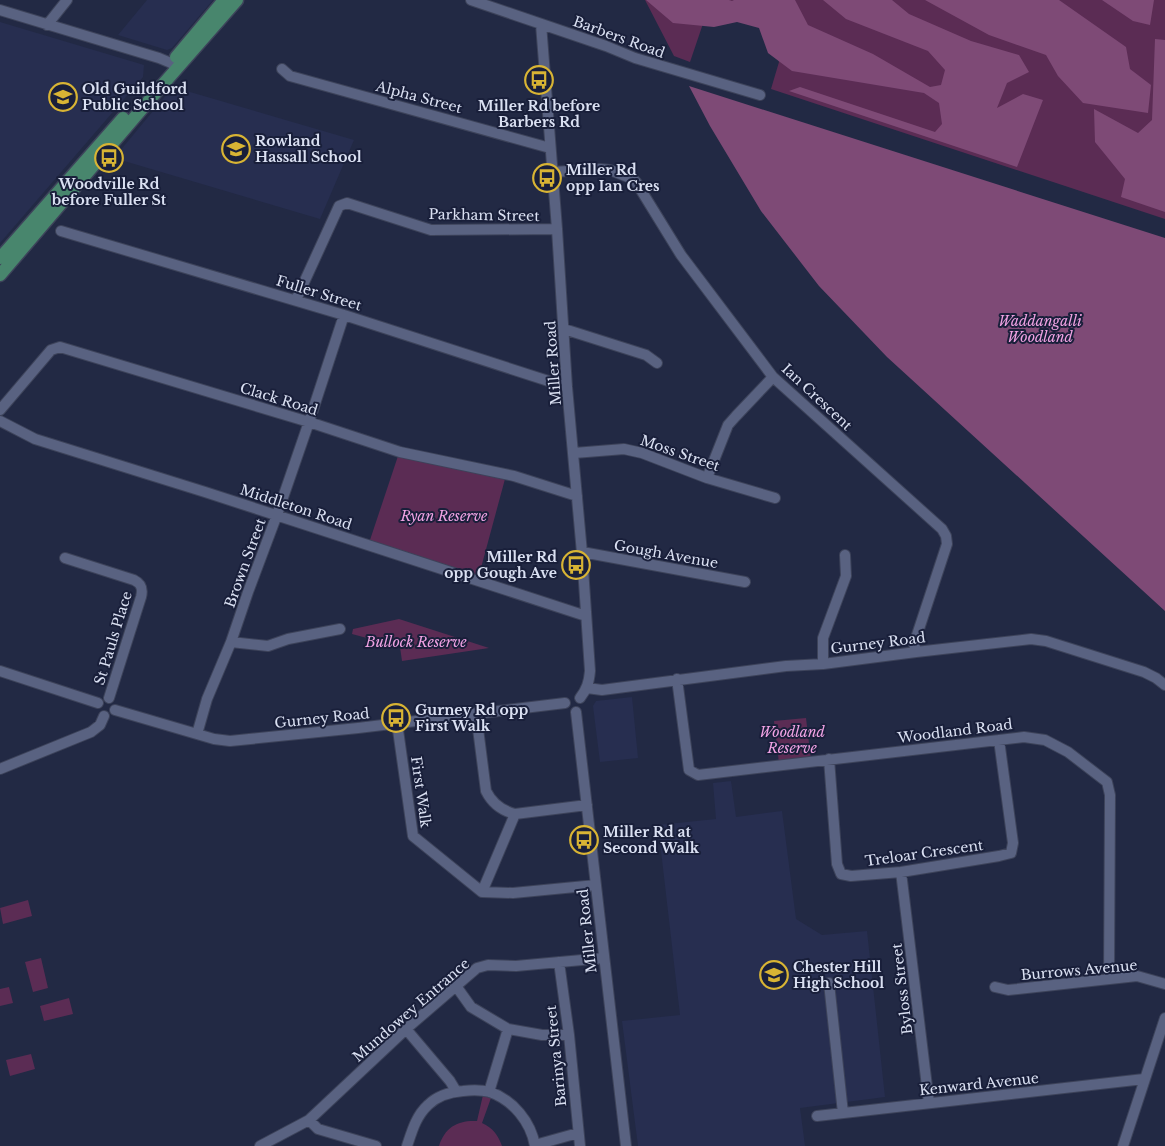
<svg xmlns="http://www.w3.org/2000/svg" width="1165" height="1146" font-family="'Libre Baskerville',serif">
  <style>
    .built { fill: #272e50 }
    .green { fill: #5b2c54 }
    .forest { fill: #7e4a76 }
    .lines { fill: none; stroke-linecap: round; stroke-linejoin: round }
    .minor-casing { stroke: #3d435a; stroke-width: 12 }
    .major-casing { stroke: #3d435a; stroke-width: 15 }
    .minor { stroke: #596281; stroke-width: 10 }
    .major { stroke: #48866d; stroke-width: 12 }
    .labels { text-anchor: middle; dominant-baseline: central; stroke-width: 4; stroke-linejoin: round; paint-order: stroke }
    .street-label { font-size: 14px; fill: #dae0f2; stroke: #191f3a }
    .poi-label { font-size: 14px; font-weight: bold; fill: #dae0f2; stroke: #191f3a; text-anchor: start }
    .park-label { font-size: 14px; font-style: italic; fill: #f0a2e3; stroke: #191f3a }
  </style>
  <rect width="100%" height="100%" fill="#222944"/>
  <path class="built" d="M 147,0 L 213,0 L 172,48 L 167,50 L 118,35 Z
    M 0,22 L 144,65 L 143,77 L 0,243 Z
    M 173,87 L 354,140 L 320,219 L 114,158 Z
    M 632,697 L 638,758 L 600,762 L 593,706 L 596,701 Z
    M 731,781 L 736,817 L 782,811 L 796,919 L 822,935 L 867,931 L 885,1097 L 800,1108 L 805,1146 L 638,1146 L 622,1021 L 680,1015 L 658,825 L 716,819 L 713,783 Z"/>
  <path class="green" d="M 645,0 L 711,0 L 690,62 L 674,56 Z
    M 727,0 L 1165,0 L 1165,219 L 771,89 L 779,62 L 757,10 Z
    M 398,456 L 505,479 L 478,579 L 369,543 Z
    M 399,619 L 489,648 L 402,661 L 400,647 L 352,634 L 353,629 Z
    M 806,718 L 811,760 L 779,763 L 774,721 Z
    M 28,900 L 32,916 L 3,924 L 0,908 Z
    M 41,958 L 48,988 L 33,992 L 25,962 Z
    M 9,987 L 13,1003 L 0,1006 L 0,989 Z
    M 69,998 L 73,1014 L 44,1021 L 40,1006 Z
    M 31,1054 L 35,1069 L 10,1076 L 6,1060 Z
    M 483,1095 L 491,1098 L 482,1123 C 493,1128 498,1135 502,1146 L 439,1146 C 445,1127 458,1120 477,1121 Z"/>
  <path class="forest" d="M 646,0 L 729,0 L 732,1 L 734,0 L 795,0 L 808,25 L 873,54 L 930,87 L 941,85 L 945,70 L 928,51 L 846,19 L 823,0 L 892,0 L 909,14 L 971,41 L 1019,55 L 1029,72 L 1007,83 L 997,108 L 1023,94 L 1043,100 L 1017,167 L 789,91 L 800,87 L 935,132 L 942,124 L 939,103 L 924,93 L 792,71 L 768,53 L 759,28 L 737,22 L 714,27 L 673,23 Z
    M 925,0 L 1059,0 L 1126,47 L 1130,69 L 1151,85 L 1148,113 L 1083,103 L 1058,76 L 1046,55 L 989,35 Z
    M 1102,0 L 1154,0 L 1150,25 L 1133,21 Z
    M 1155,39 L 1165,40 L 1165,212 L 1121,197 L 1125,179 L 1095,142 L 1094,109 L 1138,133 L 1152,120 Z
    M 689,86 L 1165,238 L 1165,611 L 887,357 L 819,286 L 761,211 L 710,126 Z"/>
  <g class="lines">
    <defs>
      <path id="minor" d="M 471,0 L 606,46 L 635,58 L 760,95
        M 0,10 L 159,58 L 171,63 L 177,67
        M 541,24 L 557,229 L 567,387 L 582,553 L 590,671 C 589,682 587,689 580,698
        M 47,25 L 67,0
        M 282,69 L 290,76 L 550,148
        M 553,172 L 600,169 L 610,170 L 633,179 L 636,182 L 681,255 L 773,377 L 942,529 L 946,536 L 947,544 L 914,644 L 916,652
        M 61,231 L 344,315 L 567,387
        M 296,300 L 339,206 L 347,203 L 431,230 L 557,229
        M 564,329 L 646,355 L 657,363
        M 0,410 L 51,350 L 60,347 L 309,422 L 400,452 L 514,476 L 577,496
        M 0,421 L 35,439 L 205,492 L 586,616
        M 574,453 L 624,449 L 642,453 L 707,478 L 775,498
        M 707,478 L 728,425 L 736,416 L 773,377
        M 582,552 L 745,582
        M 65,558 L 134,580 C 142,584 143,589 141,597 L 109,698
        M 231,642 L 268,646 L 288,639 L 340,629
        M 823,664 L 823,638 L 846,576 L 845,555
        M 0,671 L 98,703
        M 677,679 L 689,770 L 698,775 L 1024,737 L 1045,740 L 1068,752 L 1107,782 L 1110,795 L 1109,979
        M 587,688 L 602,690 L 786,666 L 823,664 L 916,652 L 1031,639 L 1046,641 L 1144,672 L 1156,678 L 1165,685
        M 115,710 L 214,739 L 230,741 L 358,728 L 565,703
        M 576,712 L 626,1146
        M 476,713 L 486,791 C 492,803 503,811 515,814 L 587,805
        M 397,723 L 413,836 L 482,892 L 513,893 L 596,885
        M 197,734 L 207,699 L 231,642 L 248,592 L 278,512 L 309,422 L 344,315
        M 829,759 L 837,864 L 841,874 L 851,876 L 901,872 L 999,856 L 1011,853 L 1013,843 L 999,740
        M 0,769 L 91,732 L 100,725 L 104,716
        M 901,872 L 929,1103
        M 482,892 L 515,814
        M 559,962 L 569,1035 L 580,1146
        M 829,983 L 843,1113
        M 456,986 L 471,1007 L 508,1029 L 542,1035 L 569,1035
        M 995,987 L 1008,990 L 1137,976 L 1165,984
        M 406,1029 L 450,1081 L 456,1091
        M 489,1092 L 508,1029
        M 817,1116 L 1144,1079
        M 309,1120 L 318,1129 L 376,1146
        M 535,1145 L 578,1133
        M 260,1146 L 309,1120 L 406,1029 L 477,968 L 488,965 L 516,966 L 604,958
        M 407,1146 C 412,1131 416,1116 428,1105 C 437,1096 450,1092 463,1091 C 471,1090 482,1090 490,1092 C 513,1100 531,1122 535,1146
        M 1123,1146 L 1165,1018"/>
      <path id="major" d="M 176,57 L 224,0
        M 0,258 L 123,118
        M 0,275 L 158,90 L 237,0"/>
    </defs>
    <use href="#minor" class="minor-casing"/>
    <use href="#major" class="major-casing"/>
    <use href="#minor" class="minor"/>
    <use href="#major" class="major"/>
  </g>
  <defs>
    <symbol id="bus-ring" viewBox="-11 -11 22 22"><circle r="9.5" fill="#191f3a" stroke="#d8b434" stroke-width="1.5"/><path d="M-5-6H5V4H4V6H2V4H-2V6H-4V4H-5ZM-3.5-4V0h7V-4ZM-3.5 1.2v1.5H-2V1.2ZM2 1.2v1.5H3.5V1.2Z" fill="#d8b434"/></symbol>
    <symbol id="school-ring" viewBox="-11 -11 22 22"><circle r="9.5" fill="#191f3a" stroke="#d8b434" stroke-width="1.5"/><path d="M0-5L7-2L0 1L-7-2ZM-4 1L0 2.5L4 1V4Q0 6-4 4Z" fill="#d8b434"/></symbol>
  </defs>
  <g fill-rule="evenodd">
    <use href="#bus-ring" x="523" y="64" width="32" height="32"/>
    <use href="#school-ring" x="47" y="81" width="32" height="32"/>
    <use href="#school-ring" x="220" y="133" width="32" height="32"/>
    <use href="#bus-ring" x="93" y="142" width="32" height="32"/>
    <use href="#bus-ring" x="531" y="162" width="32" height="32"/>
    <use href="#bus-ring" x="560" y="549" width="32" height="32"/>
    <use href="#bus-ring" x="380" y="702" width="32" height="32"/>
    <use href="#bus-ring" x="568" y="824" width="32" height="32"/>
    <use href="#school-ring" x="758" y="959" width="32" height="32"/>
  </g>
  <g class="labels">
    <g class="street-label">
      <text transform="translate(619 37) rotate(20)">Barbers Road</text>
      <text transform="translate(419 97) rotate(15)">Alpha Street</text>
      <text transform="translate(484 215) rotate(1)">Parkham Street</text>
      <text transform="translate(319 293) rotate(17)">Fuller Street</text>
      <text transform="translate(553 363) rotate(-94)">Miller Road</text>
      <text transform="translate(817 397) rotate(43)">Ian Crescent</text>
      <text transform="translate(279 399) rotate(17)">Clack Road</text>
      <text transform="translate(680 453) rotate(19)">Moss Street</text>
      <text transform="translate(296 507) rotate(18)">Middleton Road</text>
      <text transform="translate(666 554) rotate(10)">Gough Avenue</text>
      <text transform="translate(245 563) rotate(-70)">Brown Street</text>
      <text transform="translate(113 638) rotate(-73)">St Pauls Place</text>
      <text transform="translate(878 643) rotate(-7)">Gurney Road</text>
      <text transform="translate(322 718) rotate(-6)">Gurney Road</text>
      <text transform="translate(955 731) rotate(-7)">Woodland Road</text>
      <text transform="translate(421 792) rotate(82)">First Walk</text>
      <text transform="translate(924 853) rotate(-8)">Treloar Crescent</text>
      <text transform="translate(587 931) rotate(-96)">Miller Road</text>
      <text transform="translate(1079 970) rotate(-5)">Burrows Avenue</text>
      <text transform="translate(902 989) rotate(-97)">Byloss Street</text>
      <text transform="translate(411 1010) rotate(-41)">Mundowey Entrance</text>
      <text transform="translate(556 1056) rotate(-96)">Barinya Street</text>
      <text transform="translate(979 1084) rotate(-6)">Kenward Avenue</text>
    </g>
    <g class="poi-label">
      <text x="82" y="89">Old Guildford<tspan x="82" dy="16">Public School</tspan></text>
      <text x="539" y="106" text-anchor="middle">Miller Rd before<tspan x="539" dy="16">Barbers Rd</tspan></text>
      <text x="255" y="141">Rowland<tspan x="255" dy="16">Hassall School</tspan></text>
      <text x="566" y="170">Miller Rd<tspan x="566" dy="16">opp Ian Cres</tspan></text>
      <text x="109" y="184" text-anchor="middle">Woodville Rd<tspan x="109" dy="16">before Fuller St</tspan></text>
      <text x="557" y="557" text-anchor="end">Miller Rd<tspan x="557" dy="16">opp Gough Ave</tspan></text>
      <text x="415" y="710">Gurney Rd opp<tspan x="415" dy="16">First Walk</tspan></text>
      <text x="603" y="832">Miller Rd at<tspan x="603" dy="16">Second Walk</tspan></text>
      <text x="793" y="967">Chester Hill<tspan x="793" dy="16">High School</tspan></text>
    </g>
    <g class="park-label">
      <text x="1040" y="321">Waddangalli<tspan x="1040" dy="16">Woodland</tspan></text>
      <text x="444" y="516">Ryan Reserve</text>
      <text x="416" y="642">Bullock Reserve</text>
      <text x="792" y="732">Woodland<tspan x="792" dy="16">Reserve</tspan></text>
    </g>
  </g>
</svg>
